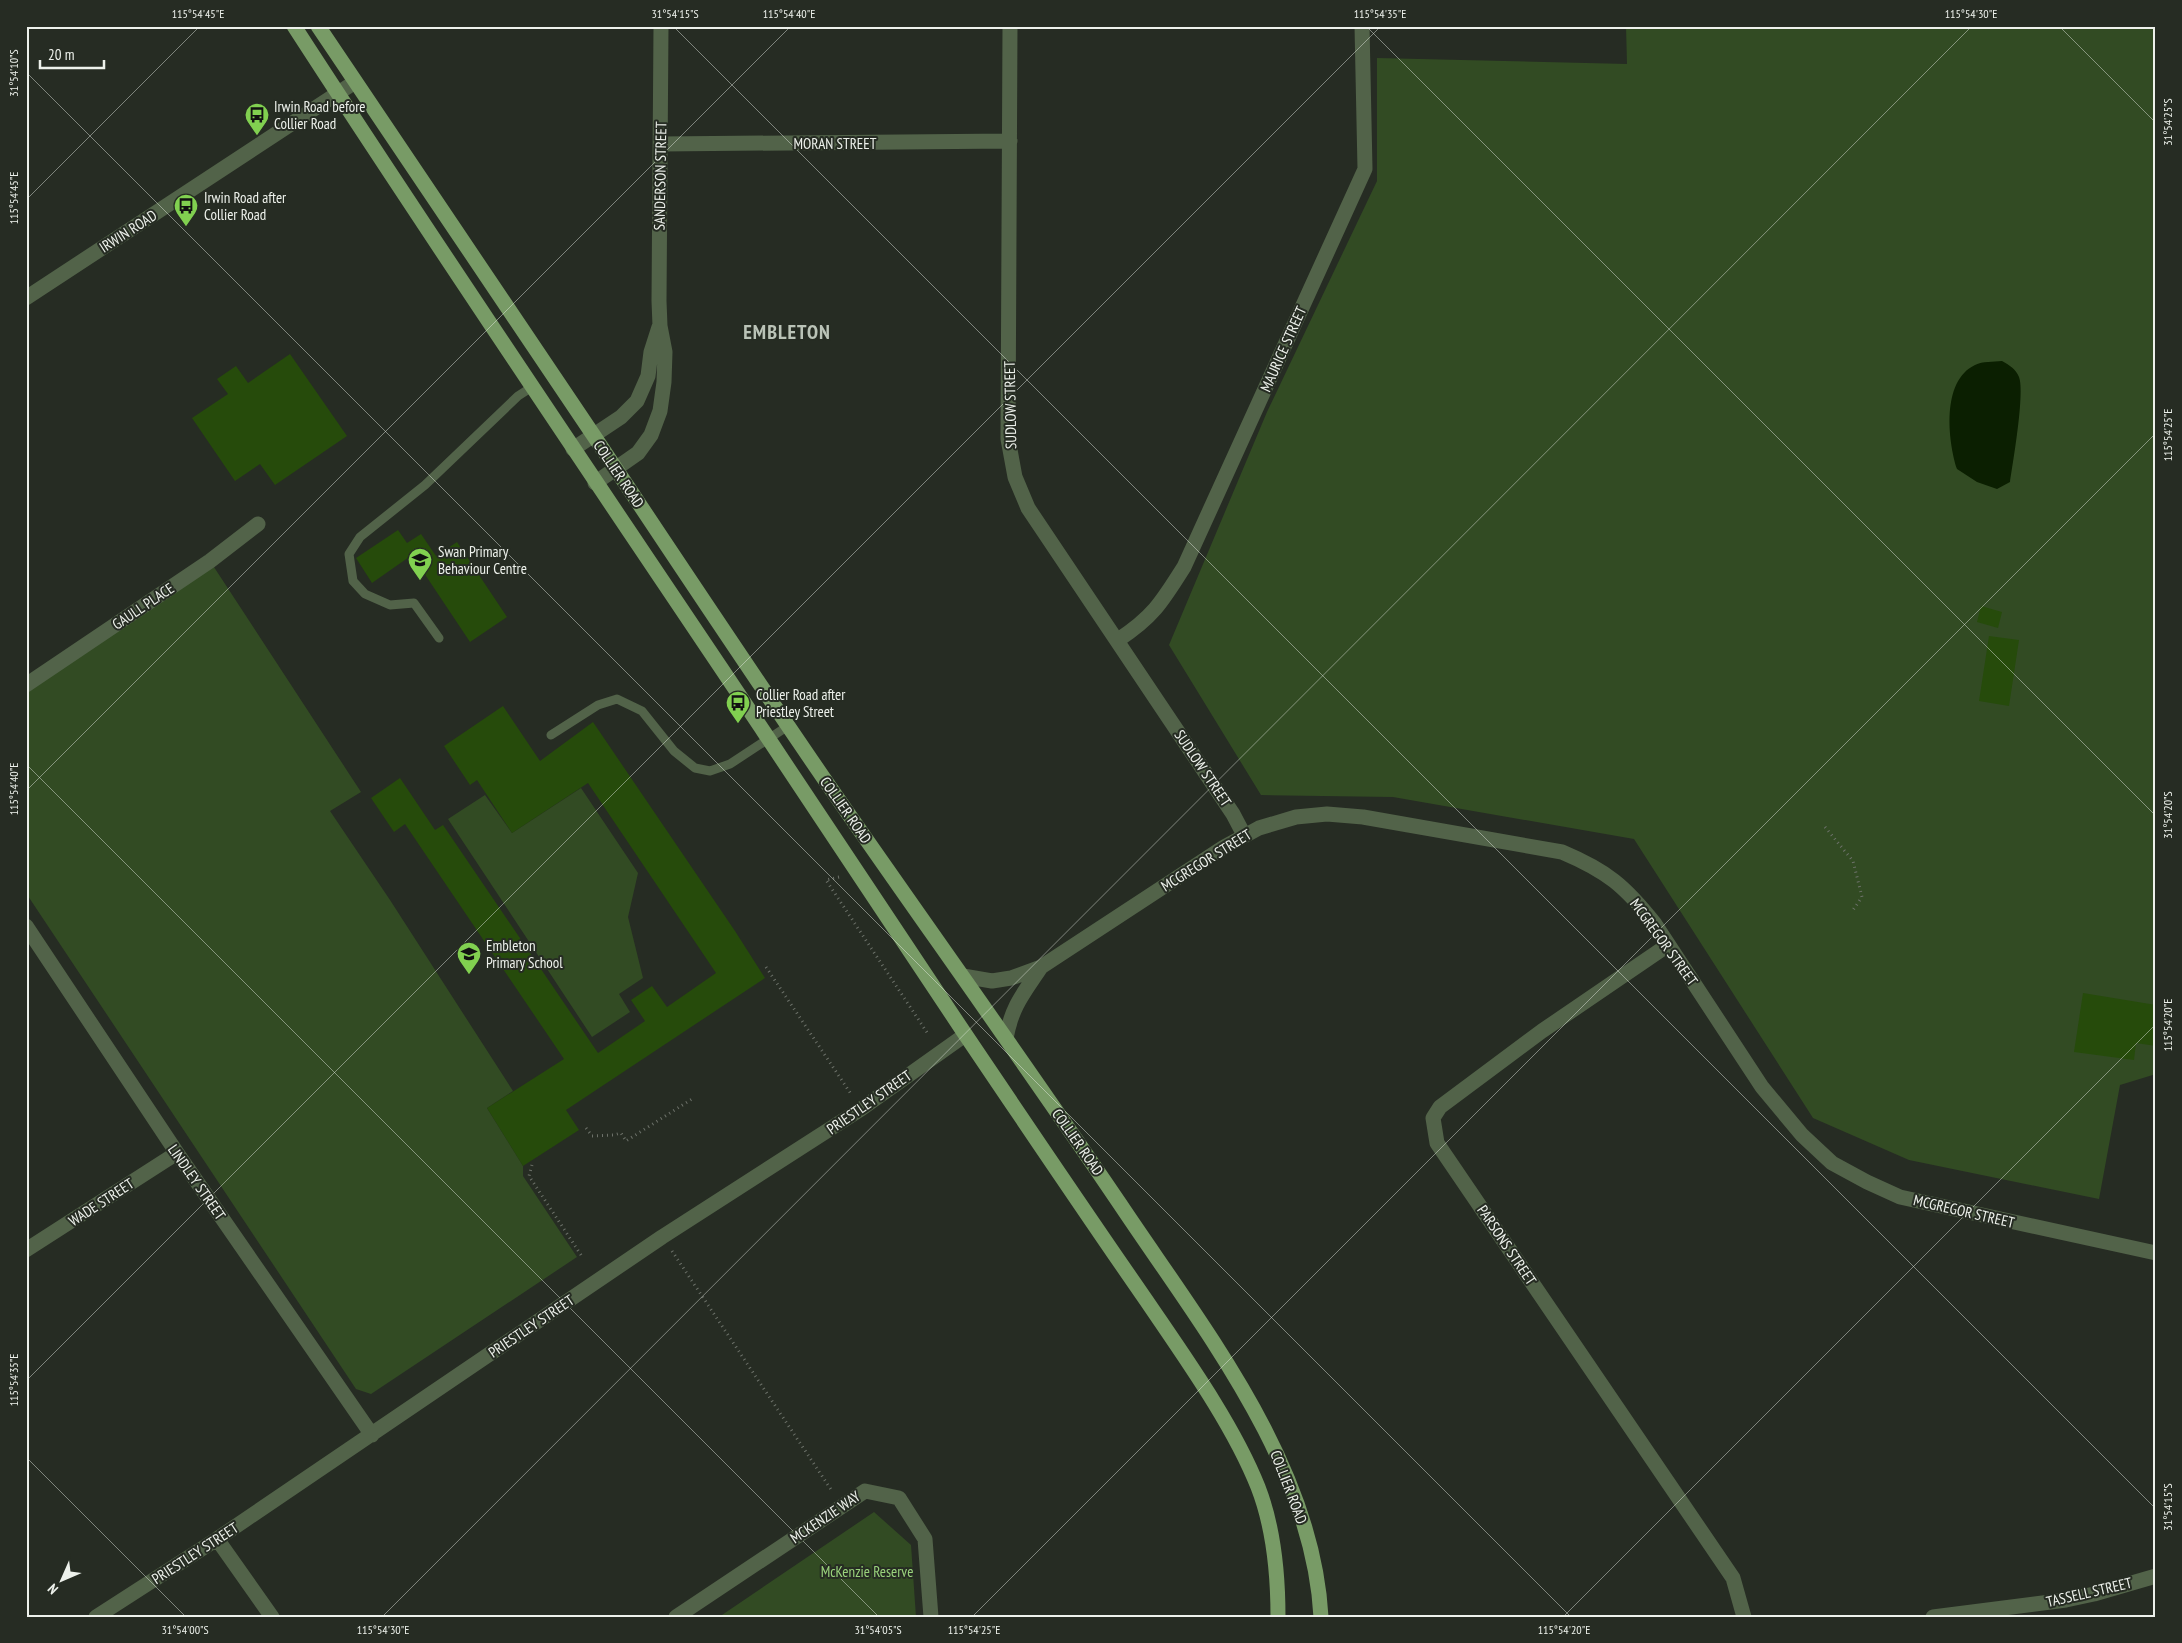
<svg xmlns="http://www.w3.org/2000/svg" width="2182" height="1643" font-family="'PT Sans Narrow',sans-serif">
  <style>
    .green { fill: #324b23 }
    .water { fill: #0b1f01 }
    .building { fill: #264b0b }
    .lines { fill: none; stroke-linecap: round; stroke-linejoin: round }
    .path { stroke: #6d726a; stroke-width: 3; stroke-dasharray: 1 4; stroke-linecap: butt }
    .lane { stroke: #526349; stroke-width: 9 }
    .street { stroke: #526349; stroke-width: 15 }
    .primary { stroke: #789b66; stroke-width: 15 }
    .ticks { fill: none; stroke: #edf1eb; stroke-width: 1; stroke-opacity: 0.45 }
    .labels { text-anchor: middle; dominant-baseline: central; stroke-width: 4; stroke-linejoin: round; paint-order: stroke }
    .poi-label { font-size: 15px; fill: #edf1eb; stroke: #262c23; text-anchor: start }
    .street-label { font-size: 15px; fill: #edf1eb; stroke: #262c23 }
    .park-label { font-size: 15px; fill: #9ad37c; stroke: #262c23 }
    .district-label { font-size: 20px; font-weight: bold; letter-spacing: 1px; fill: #bac3b7; stroke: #262c23 }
    .neatline { fill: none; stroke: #edf1eb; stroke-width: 2 }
    .ticks-label { font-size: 12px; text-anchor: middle; fill: #edf1eb }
  </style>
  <rect width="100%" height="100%" fill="#262c23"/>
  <path class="green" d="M 1626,26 L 2156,26 L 2156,1074 L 2120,1085 L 2099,1199 L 1909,1160 L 1813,1118 L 1634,839 L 1393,797 L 1261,795 L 1169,645 L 1267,412 L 1377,181 L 1377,58 L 1627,64 Z
    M 210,561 L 361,792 L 330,811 L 390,900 L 513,1091 L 487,1108 L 523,1166 L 523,1176 L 577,1257 L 371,1394 L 356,1389 L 26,893 L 26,685 Z
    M 581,788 L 638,873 L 628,917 L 643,978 L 619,994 L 630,1012 L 592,1037 L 448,819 L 485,795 L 512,833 Z
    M 874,1512 L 911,1545 L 916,1617 L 719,1617 Z"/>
  <path class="water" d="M 2002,361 C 2009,365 2016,369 2019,377 C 2025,393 2013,462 2010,482 L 1997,489 L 1977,482 L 1957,469 C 1948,441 1941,381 1975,365 C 1983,361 1993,362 2002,361 Z"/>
  <path class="building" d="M 290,354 L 347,436 L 275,485 L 260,464 L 235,481 L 192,418 L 228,394 L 217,379 L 236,366 L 248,383 Z
    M 398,530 L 407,543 L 421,534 L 436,556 L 457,542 L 507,617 L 470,642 L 412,555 L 372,583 L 356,558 Z
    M 1981,606 L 2002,612 L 1998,628 L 1977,622 Z
    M 1989,636 L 2019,640 L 2009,706 L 1979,701 Z
    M 503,706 L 540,761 L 593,722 L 735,931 L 765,978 L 566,1110 L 579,1130 L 523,1166 L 487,1108 L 564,1059 L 405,824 L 394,832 L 371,798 L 400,778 L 435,830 L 443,825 L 598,1053 L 645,1021 L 631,1000 L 652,986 L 667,1007 L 716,973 L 588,783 L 512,833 L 477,780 L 470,785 L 444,746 Z
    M 2083,993 L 2156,1005 L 2156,1046 L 2136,1043 L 2134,1060 L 2074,1052 Z"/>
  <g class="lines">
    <path class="path" d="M 1825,827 L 1853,861 L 1862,897 L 1853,910
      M 839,877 L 826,880 L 928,1034
      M 766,967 L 851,1094
      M 586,1128 L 592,1136 L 614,1135 L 621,1133 L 626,1141 L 692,1099
      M 532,1165 L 529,1176 L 583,1258
      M 672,1251 L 832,1491"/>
    <path class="lane" d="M 439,638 L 414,603 L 390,605 L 365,594 L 353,581 L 349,554 L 360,537 L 425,485 L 518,396 L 532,387
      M 551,735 L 598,705 L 617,699 L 642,711 L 674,751 L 695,768 L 710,771 L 730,764 L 788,726"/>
    <path class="street" d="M 1010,26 L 1008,439 L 1015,477 L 1028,508 L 1233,814 L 1244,835
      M 661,144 L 1010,141
      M 26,298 L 355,82
      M 573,449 L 621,417 L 637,401 L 648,376 L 651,352 L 659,327
      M 595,483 L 638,453 L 651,435 L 660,411 L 664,382 L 665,352 L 660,326 L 659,301 L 661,26
      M 1118,640 C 1153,617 1162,602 1184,567 L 1365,169 L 1362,26
      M 26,685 L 210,561 L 258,524
      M 26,926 L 177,1153 L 372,1435
      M 1668,945 L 1542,1031 L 1440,1107 L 1433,1118 L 1437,1143 L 1733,1578 L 1744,1617
      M 963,976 L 992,981 L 1011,978 L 1041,967 L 1224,847 L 1259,828 L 1296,817 L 1327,814 L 1363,817 L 1562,852 C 1607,871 1625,886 1655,924 L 1762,1087 L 1802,1135 L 1832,1163 L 1867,1182 L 1900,1197 L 2156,1253
      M 1006,1038 C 1012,1006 1023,994 1041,967
      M 26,1250 L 177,1153
      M 217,1539 L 272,1617
      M 96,1617 L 217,1539 L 662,1237 L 861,1109 L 965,1035
      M 676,1617 L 865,1491 L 899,1498 L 925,1539 L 931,1617
      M 1933,1617 L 2066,1600 L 2094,1594 L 2156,1576"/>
    <path class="primary" d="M 294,26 C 448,264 608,499 766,735 C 833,834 898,935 965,1034 C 1025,1123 1085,1212 1146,1300 C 1184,1356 1233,1424 1258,1487 C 1274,1528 1278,1572 1278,1617
      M 318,26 C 410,163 502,299 594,436 C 671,552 748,668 827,783 C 924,923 1024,1062 1120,1204 C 1202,1327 1313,1464 1321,1617"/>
  </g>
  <path class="ticks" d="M 673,26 L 2156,1509M 1366,26 L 2156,816M 2059,26 L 2156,123M 26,72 L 1571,1617M 26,200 L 200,26M 26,764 L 879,1617M 26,791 L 791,26M 26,1381 L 1381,26M 26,1457 L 186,1617M 382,1617 L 1972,26M 972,1617 L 2156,433M 1563,1617 L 2156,1024M 2154,1617 L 2156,1615"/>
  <defs>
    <symbol id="bus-pin" viewBox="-11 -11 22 30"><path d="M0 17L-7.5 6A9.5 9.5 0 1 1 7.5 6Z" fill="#81d050" stroke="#262c23"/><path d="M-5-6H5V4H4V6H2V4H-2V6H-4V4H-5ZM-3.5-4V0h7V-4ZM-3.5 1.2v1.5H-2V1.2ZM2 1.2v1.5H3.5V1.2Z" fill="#111"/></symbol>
    <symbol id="school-pin" viewBox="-11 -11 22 30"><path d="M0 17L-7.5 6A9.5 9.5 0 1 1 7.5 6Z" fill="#81d050" stroke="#262c23"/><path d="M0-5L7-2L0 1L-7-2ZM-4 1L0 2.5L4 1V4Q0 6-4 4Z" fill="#111"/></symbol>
  </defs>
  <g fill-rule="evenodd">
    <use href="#bus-pin" x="243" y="101" width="28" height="38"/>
    <use href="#bus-pin" x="172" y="192" width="28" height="38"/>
    <use href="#school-pin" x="406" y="546" width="28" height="38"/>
    <use href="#bus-pin" x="724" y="689" width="28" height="38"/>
    <use href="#school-pin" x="455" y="940" width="28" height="38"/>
  </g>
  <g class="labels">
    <g class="poi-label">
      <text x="274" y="106">Irwin Road before<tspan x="274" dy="17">Collier Road</tspan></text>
      <text x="204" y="197">Irwin Road after<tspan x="204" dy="17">Collier Road</tspan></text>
      <text x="438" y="551">Swan Primary<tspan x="438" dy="17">Behaviour Centre</tspan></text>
      <text x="756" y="694">Collier Road after<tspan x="756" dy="17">Priestley Street</tspan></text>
      <text x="486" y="945">Embleton<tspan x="486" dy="17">Primary School</tspan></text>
    </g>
    <g class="street-label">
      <text x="835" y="143">MORAN STREET</text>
      <text transform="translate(660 176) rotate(-89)">SANDERSON STREET</text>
      <text transform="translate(128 231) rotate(-33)">IRWIN ROAD</text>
      <text transform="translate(1283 349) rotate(-66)">MAURICE STREET</text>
      <text transform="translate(1010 405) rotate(-91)">SUDLOW STREET</text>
      <text transform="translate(619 474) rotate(56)">COLLIER ROAD</text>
      <text transform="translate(143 606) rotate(-34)">GAULL PLACE</text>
      <text transform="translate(1203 768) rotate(56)">SUDLOW STREET</text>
      <text transform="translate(846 810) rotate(55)">COLLIER ROAD</text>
      <text transform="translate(1206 860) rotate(-32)">MCGREGOR STREET</text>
      <text transform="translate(1664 942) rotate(54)">MCGREGOR STREET</text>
      <text transform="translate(869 1102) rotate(-35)">PRIESTLEY STREET</text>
      <text transform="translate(1078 1142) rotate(55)">COLLIER ROAD</text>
      <text transform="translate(197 1182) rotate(55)">LINDLEY STREET</text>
      <text transform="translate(101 1202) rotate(-33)">WADE STREET</text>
      <text transform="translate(1964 1211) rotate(13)">MCGREGOR STREET</text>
      <text transform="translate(1507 1245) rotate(56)">PARSONS STREET</text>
      <text transform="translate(531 1326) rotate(-34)">PRIESTLEY STREET</text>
      <text transform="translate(1289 1487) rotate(69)">COLLIER ROAD</text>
      <text transform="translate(825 1517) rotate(-34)">MCKENZIE WAY</text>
      <text transform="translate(195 1553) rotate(-33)">PRIESTLEY STREET</text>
      <text transform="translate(2089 1592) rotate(-13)">TASSELL STREET</text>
    </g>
    <g class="park-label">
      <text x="867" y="1571">McKenzie Reserve</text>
    </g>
    <g class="district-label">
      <text x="787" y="332">EMBLETON</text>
    </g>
  </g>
  <rect width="2182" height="1643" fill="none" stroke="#262c23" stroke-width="55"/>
  <g transform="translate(62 1580) rotate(225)" stroke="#262c23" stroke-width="4" paint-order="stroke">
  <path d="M0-4L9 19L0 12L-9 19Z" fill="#edf1eb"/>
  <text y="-8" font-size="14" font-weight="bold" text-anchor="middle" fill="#edf1eb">N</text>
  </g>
  <path d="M40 60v8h64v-8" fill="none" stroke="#edf1eb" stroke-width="2.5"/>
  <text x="48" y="60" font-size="15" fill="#edf1eb" stroke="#262c23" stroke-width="4" paint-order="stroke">20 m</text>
  <rect x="28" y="28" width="2126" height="1588" class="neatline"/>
  <g class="ticks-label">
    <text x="198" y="18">115°54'45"E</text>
    <text x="675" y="18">31°54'15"S</text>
    <text x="789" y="18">115°54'40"E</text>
    <text x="1380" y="18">115°54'35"E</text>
    <text x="1971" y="18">115°54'30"E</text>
    <text transform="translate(14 73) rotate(-90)" y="4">31°54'10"S</text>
    <text transform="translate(2168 122) rotate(-90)" y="4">31°54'25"S</text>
    <text transform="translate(14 198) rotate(-90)" y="4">115°54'45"E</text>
    <text transform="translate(2168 435) rotate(-90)" y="4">115°54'25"E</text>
    <text transform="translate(14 789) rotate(-90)" y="4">115°54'40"E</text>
    <text transform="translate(2168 815) rotate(-90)" y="4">31°54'20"S</text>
    <text transform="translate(2168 1025) rotate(-90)" y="4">115°54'20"E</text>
    <text transform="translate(14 1380) rotate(-90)" y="4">115°54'35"E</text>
    <text transform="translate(2168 1507) rotate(-90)" y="4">31°54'15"S</text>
    <text x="185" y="1634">31°54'00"S</text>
    <text x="383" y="1634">115°54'30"E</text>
    <text x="878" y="1634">31°54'05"S</text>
    <text x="974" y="1634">115°54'25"E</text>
    <text x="1564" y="1634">115°54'20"E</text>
  </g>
</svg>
